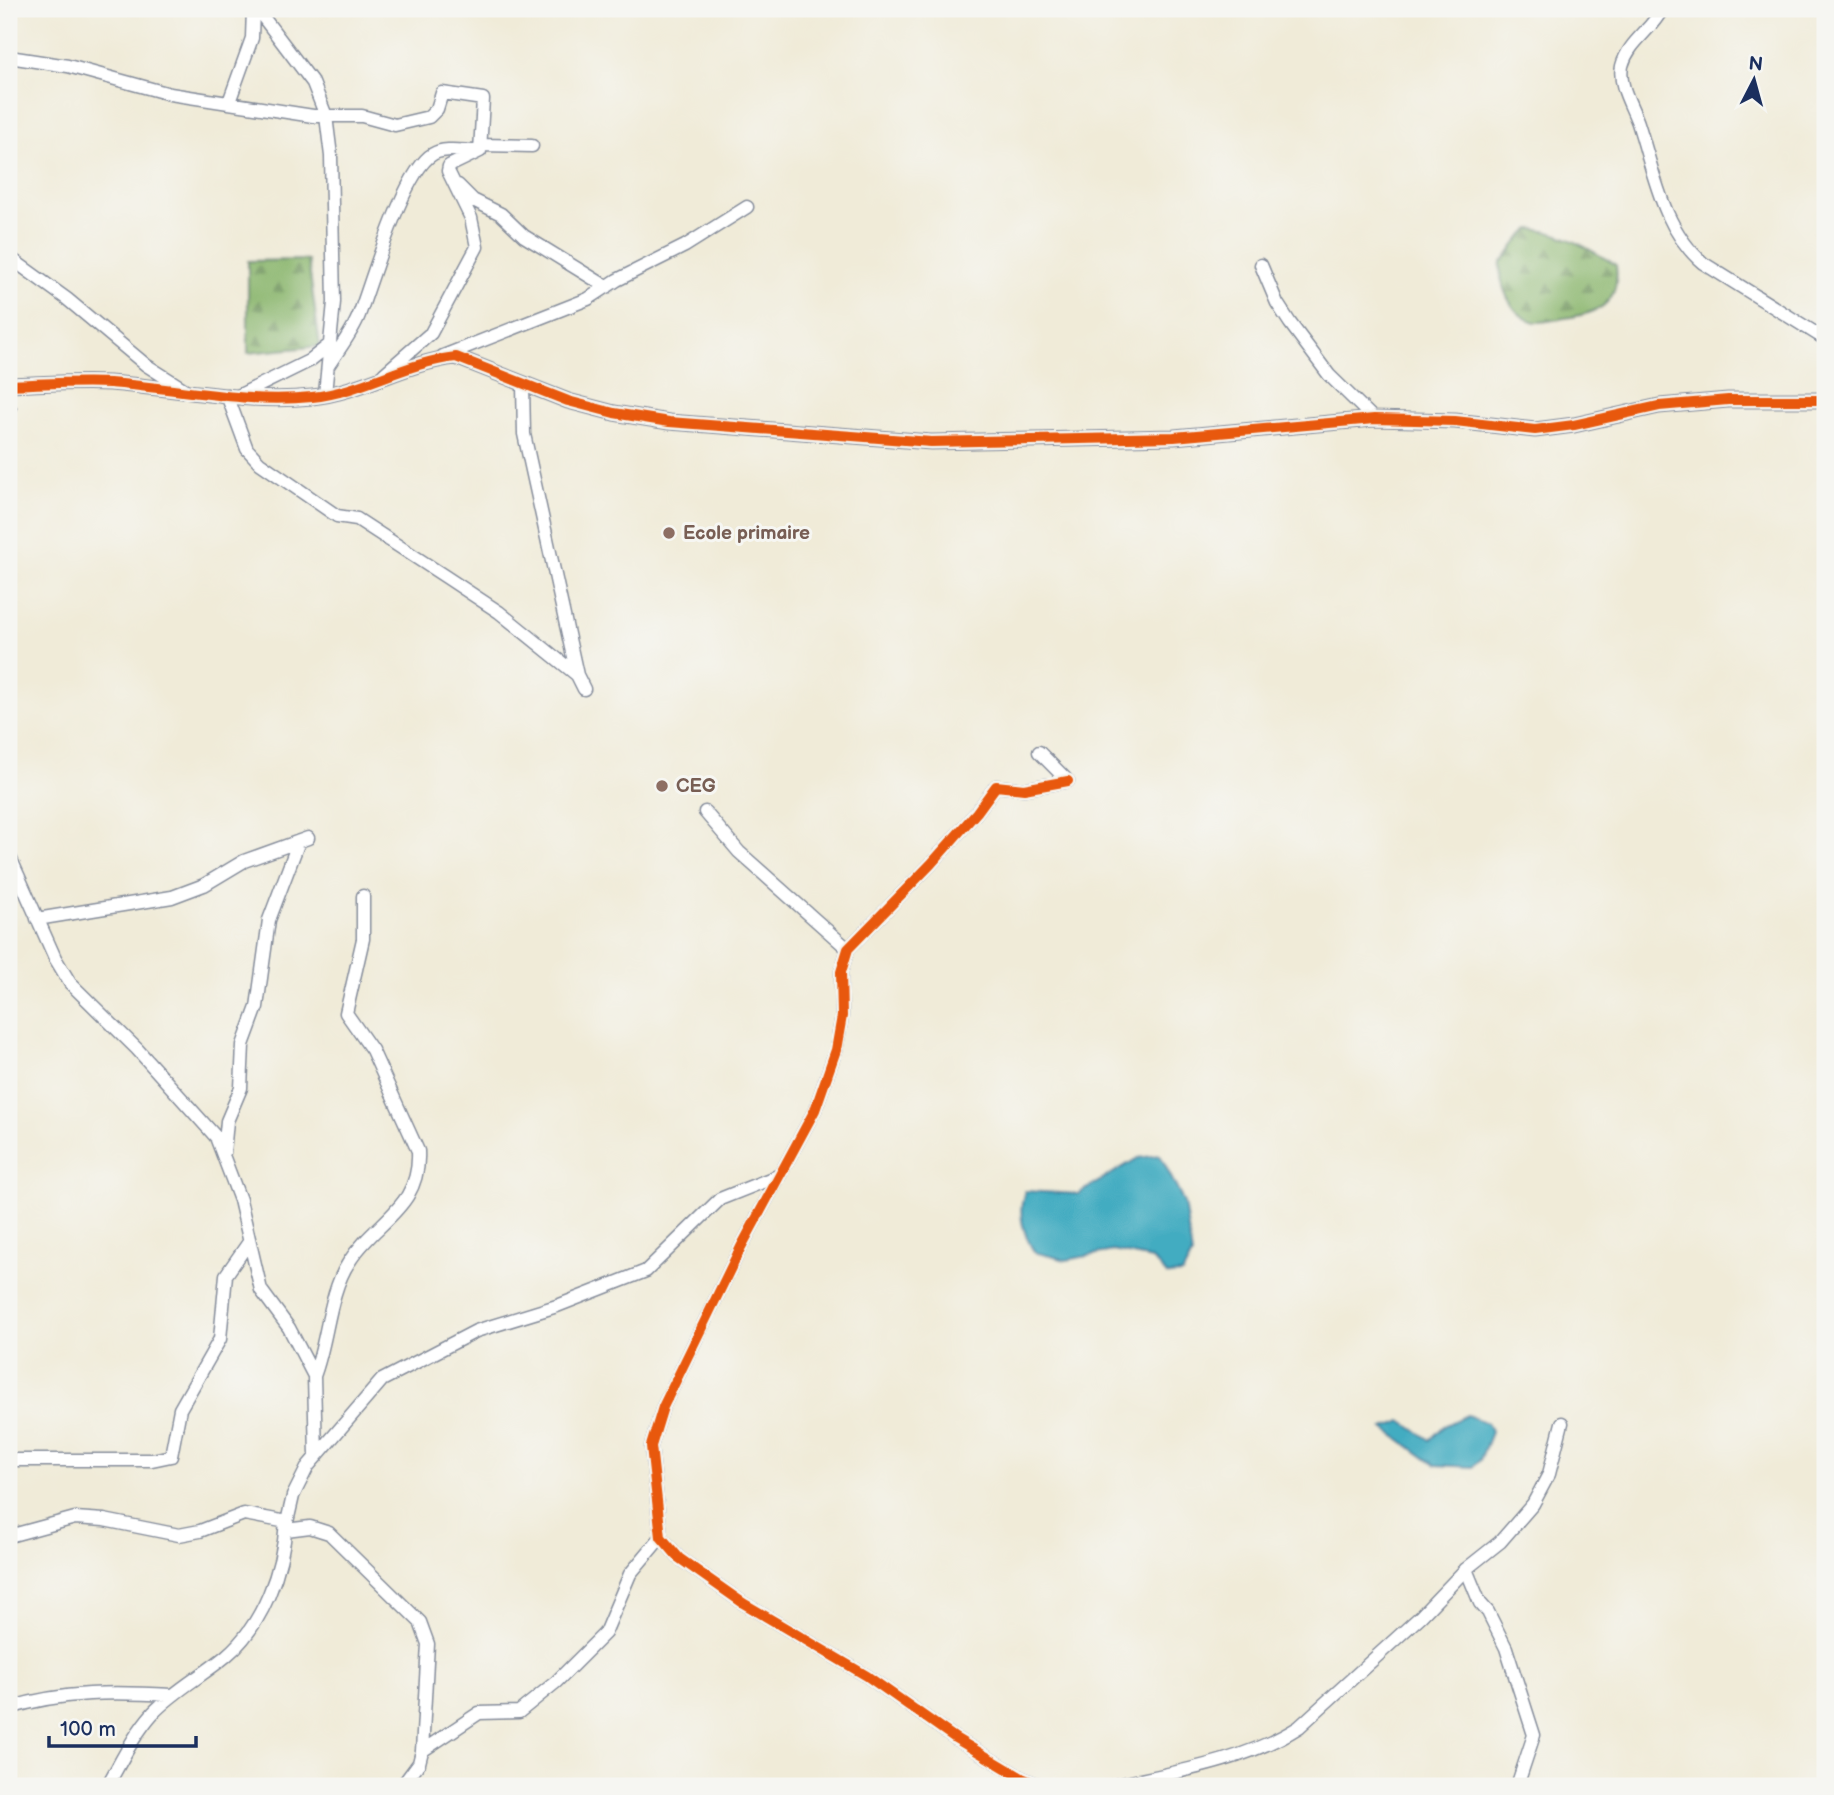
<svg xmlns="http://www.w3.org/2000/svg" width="1834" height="1795" font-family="'Balsamiq Sans',sans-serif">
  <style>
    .forest { fill: url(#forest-firs); stroke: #527266; stroke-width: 2 }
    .water { fill: #42acc1; stroke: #2e6e90; stroke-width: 2 }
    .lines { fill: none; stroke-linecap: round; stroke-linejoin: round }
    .minor-casing { stroke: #868d9b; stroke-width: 15 }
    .tertiary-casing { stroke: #868d9b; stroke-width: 17 }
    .minor { stroke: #fff; stroke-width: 12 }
    .tertiary { stroke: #fff; stroke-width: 14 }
    .cycleway-casing { stroke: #f6f6f2; stroke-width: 15 }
    .cycleway { stroke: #e8590c; stroke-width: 10 }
    .education-dot { fill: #8d6e63; stroke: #f6f6f2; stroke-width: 2.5 }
    .labels { text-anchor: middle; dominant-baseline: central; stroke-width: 6; stroke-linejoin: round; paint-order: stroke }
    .education-label { font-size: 19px; font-weight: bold; fill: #785e54; stroke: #f6f6f2; text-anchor: start }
  </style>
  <defs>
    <pattern id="forest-firs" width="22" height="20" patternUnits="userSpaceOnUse" patternTransform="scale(1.75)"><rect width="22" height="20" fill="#8ab66d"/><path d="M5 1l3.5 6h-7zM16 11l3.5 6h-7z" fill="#70945d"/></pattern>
  </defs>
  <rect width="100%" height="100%" fill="#f6f6f2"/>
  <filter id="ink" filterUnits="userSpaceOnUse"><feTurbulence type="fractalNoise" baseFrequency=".0143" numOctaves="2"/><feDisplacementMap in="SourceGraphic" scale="14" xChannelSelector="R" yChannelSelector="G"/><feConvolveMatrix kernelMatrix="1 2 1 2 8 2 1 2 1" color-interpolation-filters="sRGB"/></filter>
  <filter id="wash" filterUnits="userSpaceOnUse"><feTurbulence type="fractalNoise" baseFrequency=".00686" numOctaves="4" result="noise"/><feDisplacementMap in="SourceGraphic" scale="28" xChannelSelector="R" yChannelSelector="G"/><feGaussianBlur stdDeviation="1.57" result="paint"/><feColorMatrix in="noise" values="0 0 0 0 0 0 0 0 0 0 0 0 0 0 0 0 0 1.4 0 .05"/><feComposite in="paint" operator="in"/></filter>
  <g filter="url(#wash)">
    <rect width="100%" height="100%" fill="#f0ebd8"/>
    <path class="forest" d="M 1531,229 C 1562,231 1589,249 1616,265 C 1621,307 1595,314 1559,319 C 1551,320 1540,324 1532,321 C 1510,314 1498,283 1501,262 C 1515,250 1513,242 1531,229 Z
      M 308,260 L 320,346 L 248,353 L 248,261 Z"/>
    <path class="water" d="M 1160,1155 L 1184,1203 L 1192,1255 L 1182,1274 L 1167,1275 L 1152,1259 L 1113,1251 L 1066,1260 L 1034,1252 C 1023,1232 1017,1214 1025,1191 L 1078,1194 L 1138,1158 Z
      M 1467,1415 L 1487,1423 L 1491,1432 L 1480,1460 L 1473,1467 L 1435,1465 L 1384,1428 L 1402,1421 L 1430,1440 L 1444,1426 Z"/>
  </g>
  <g filter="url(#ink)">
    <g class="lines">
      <defs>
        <path id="minor" d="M 257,9 L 313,83 L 326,116 L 331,156 L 334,302 L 325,394
          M 1662,9 C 1652,30 1628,42 1622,66 C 1618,85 1632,106 1638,123 C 1654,172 1662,228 1703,263 L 1825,339
          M 9,57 L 68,66 L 170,94 L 313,116 L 362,116 L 395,125 L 429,117 L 437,109 L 442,93 L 483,99 L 480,151 L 449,166 L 448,171 L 471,218 L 477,247 L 431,333 L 384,374
          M 229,102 L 252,38 L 253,9
          M 482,145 L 532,146
          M 458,185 L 473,200 L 501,214 L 524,236 L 607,287
          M 9,257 L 67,299 L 146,365 L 187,391
          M 1261,265 L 1277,303 L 1290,323 L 1329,375 L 1374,419
          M 443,356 L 588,299 L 617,280 L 685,246 L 747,207
          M 328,366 C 338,350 352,333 359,315 C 372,281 403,171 433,154 C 444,147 464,151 476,151
          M 523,385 L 524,434 L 577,675 L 584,689
          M 227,395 L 247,449 L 260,463 L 337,516 L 357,519 L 446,577 L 499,612 L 577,675
          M 240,395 L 309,361 L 328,346
          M 9,411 L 10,409
          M 1039,752 L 1068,781
          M 705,812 L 739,852 L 848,949
          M 9,855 L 55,958 L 70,983 L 137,1049 L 216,1137 L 240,1200 L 261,1290 L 289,1328 L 314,1376 L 316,1456
          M 37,919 L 172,897 L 204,885 L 244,861 L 308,838
          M 224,1153 L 227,1121 L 241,1088 L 243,1045 L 257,1007 L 269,920 L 299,841
          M 314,1376 C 328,1340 328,1294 349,1262 C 375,1220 421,1209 418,1151 L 372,1050 L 346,1013 L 363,939 L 363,896
          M 9,1460 L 152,1460 L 171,1456 L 180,1409 L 220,1339 L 226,1275 L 249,1242
          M 286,1530 L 310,1527 L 329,1533 L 420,1622 L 428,1644 L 422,1751 L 419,1763 L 402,1786
          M 9,1536 L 75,1518 L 104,1520 L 179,1535 L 200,1531 L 244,1514 L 287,1522 L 293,1496 L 308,1466 L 382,1380 L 476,1331 L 557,1306 L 646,1271 L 720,1199 L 780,1175
          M 1466,1569 L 1480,1603 L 1488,1612 L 1506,1648 L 1534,1735 L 1517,1786
          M 9,1708 C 64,1691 115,1692 172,1695
          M 422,1751 L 479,1713 L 519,1712 L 556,1682 L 605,1633 L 630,1574 L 661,1537
          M 107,1786 C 121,1762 134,1734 153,1713 C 175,1690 202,1676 226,1656 C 263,1625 283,1570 286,1522
          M 1041,1786 L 1022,1778 L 955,1738 L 867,1676 L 743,1603 L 679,1558 L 661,1537 L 651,1446 L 663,1407 L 741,1247 L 815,1110 L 836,1050 L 842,1016 L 841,972 L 848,949 L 931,864 L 977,812 L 996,786 L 1024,789 L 1068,781
          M 1112,1786 C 1175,1772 1244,1762 1299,1727 L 1421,1616 L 1466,1569 L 1500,1542 L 1533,1504 L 1549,1474 L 1562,1423"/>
        <path id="tertiary" d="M 9,385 C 42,384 77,381 110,383 C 175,388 247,404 312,397 C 362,392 406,362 456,357 L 568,401 L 614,413 L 669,422 L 931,442 L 1174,437 L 1374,419 L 1455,421 L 1535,430 L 1574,425 L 1659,406 L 1728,400 L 1825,400"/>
      </defs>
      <use href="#minor" class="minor-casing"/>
      <use href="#tertiary" class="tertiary-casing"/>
      <use href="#minor" class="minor"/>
      <use href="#tertiary" class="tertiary"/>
      <defs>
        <path id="cycleway" d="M 9,385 C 42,384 77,381 110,383 C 175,388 247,404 312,397 C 362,392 406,362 456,357 L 568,401 L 614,413 L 669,422 L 931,442 L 1174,437 L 1374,419 L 1455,421 L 1535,430 L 1574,425 L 1659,406 L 1728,400 L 1825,400
          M 1041,1786 L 1022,1778 L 955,1738 L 867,1676 L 743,1603 L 679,1558 L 661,1537 L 651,1446 L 663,1407 L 741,1247 L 815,1110 L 836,1050 L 842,1016 L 841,972 L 848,949 L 931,864 L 977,812 L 996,786 L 1024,789 L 1068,781"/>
      </defs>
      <use href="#cycleway" class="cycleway-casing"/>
      <use href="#cycleway" class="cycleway"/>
    </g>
  </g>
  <g class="education-dot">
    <circle cx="669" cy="533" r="7"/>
    <circle cx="662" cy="786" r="7"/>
  </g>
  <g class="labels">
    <g class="education-label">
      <text x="683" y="533">Ecole primaire</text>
      <text x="676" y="786">CEG</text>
    </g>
  </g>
  <rect width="1834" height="1795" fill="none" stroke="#f6f6f2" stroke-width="35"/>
  <g transform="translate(1754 80) rotate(6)" stroke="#f6f6f2" stroke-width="5" paint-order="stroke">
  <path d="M0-5L12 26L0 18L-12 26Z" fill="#1b2f5e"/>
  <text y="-10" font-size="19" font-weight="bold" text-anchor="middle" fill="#1b2f5e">N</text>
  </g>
  <path d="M49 1736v10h147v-10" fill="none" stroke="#1b2f5e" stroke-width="3.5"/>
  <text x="60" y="1736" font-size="21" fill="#1b2f5e" stroke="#f6f6f2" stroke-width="5" paint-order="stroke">100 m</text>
</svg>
